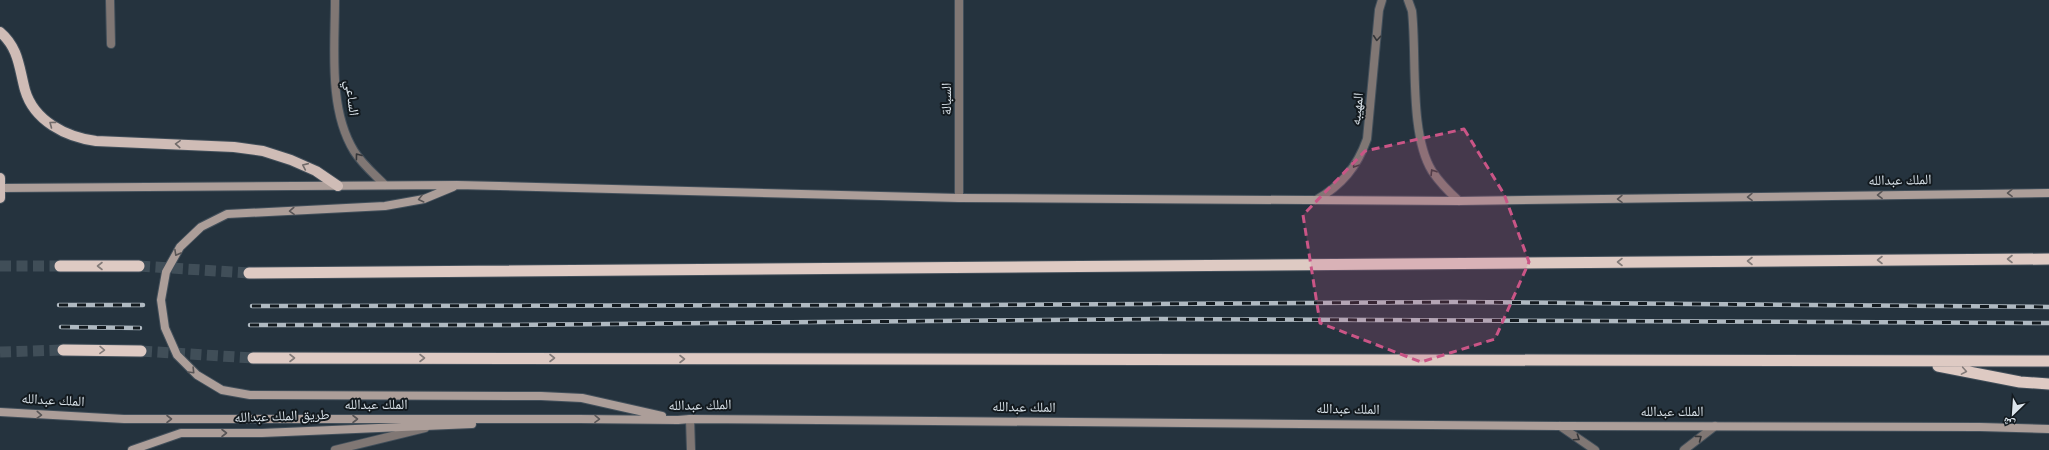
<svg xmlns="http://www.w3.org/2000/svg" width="2049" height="450" font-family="Figtree,'Noto Naskh Arabic',sans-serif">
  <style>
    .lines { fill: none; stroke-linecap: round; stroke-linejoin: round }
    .trunk-tunnel { stroke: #404e58; stroke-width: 11; stroke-dasharray: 11 5.5; stroke-linecap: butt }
    .service-casing { stroke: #424f5a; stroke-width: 10 }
    .pedestrian-casing { stroke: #424f5a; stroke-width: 10 }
    .minor-casing { stroke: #424f5a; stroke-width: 10 }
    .secondary-casing { stroke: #424f5a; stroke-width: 10 }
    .primary-casing { stroke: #424f5a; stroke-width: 12 }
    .trunk-casing { stroke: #424f5a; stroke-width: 13 }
    .service { stroke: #807774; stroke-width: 8 }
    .pedestrian { stroke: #807774; stroke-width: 8 }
    .minor { stroke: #807774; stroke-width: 8 }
    .secondary { stroke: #ac9e99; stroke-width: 8 }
    .primary { stroke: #cfbcb6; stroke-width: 10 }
    .trunk { stroke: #decac3; stroke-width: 11 }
    .rail-casing { stroke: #afb9c1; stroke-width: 4.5 }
    .rail { stroke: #131a1f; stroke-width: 3; stroke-dasharray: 9; stroke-linecap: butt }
    .oneway { stroke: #343639 }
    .oneway2 { stroke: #716b6a }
    .oneway3 { stroke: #585556 }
    .oneway4 { stroke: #837b79 }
    .marked { fill: #ca5586; fill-opacity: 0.2; stroke: #ca5586; stroke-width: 3; stroke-dasharray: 8 5; stroke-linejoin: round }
    .labels { text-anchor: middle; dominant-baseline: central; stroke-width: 4; stroke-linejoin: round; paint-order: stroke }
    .street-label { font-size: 14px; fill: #dbe4eb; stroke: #131a1f }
  </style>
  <rect width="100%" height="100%" fill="#25333e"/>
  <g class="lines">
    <path class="trunk-tunnel" d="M 0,266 L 60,266
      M 139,266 L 249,273
      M 141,351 L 253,358
      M 0,352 L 63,350"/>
    <defs>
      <path id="service" d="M 335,450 L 425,428"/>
      <path id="pedestrian" d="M 110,0 L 111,44"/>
      <path id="minor" d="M 335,0 C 335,47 328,109 354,151 C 362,164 374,174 385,185
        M 1408,0 L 1412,11 C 1417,56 1409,134 1432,171 C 1440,183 1449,192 1459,201
        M 959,198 L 959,0
        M 1316,200 C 1342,185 1357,167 1367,139 L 1379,10 L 1382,0
        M 690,419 L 691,450
        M 1560,426 L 1595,450
        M 1684,450 L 1715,426"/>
      <path id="secondary" d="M 453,187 L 424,199 L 385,206 L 227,214 L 201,227 L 180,247 L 166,272 L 161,300 L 165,328 L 177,355 L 197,375 L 222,390 L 250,395 L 541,396 L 582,398 L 662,416
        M 0,188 L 457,185 L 959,198 L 1459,201 L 2049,193
        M 0,412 L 124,419 L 579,419 L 678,420 L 690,419 L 1560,426 L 1980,427 L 2049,429
        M 132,450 L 181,433 L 262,433 L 472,424"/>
      <path id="primary" d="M 0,32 C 19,48 19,68 25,90 C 34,121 66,137 96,141 L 234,147 L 263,151 L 291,160 L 316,171 L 338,186
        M 0,178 L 0,198"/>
      <path id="trunk" d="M 60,266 L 139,266
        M 249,273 L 2049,259
        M 63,350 L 141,351
        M 253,358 L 2049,361
        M 1938,366 L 2020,382 L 2049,384"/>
    </defs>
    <use href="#service" class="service-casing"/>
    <use href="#pedestrian" class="pedestrian-casing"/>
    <use href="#minor" class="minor-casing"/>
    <use href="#secondary" class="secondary-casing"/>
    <use href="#primary" class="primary-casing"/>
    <use href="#trunk" class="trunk-casing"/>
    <use href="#service" class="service"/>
    <use href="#pedestrian" class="pedestrian"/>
    <use href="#minor" class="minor"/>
    <use href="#secondary" class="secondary"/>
    <use href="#primary" class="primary"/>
    <use href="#trunk" class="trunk"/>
    <defs>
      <path id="rail" d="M 59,305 L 143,305
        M 252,306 L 972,305 L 1454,302 L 2049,307
        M 250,325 L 499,325 L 1158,319 L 2049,323
        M 61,327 L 140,328"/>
    </defs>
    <use href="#rail" class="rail-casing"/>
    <use href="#rail" class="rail"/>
  </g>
  <defs><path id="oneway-chevron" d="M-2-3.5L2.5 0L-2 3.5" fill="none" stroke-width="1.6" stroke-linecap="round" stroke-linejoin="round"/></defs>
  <g class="oneway">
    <use href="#oneway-chevron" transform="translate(1377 38) rotate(95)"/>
    <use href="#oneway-chevron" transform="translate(358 156) rotate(-127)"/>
    <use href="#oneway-chevron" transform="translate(1355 165) rotate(122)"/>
    <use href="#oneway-chevron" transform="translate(1433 172) rotate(-122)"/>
    <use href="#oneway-chevron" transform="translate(1577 438) rotate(34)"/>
    <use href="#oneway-chevron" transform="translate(1699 438) rotate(-37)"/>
  </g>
  <g class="oneway2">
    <use href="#oneway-chevron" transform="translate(52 124) rotate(-143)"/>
    <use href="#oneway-chevron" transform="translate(178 144) rotate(-177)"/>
    <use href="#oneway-chevron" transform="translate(305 166) rotate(-156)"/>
  </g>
  <g class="oneway3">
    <use href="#oneway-chevron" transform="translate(2010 193) rotate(179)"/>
    <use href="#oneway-chevron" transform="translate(1880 195) rotate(179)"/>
    <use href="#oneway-chevron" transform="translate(1750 197) rotate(179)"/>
    <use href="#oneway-chevron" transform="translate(421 199) rotate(166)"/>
    <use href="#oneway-chevron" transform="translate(1620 199) rotate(179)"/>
    <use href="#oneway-chevron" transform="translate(292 211) rotate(177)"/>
    <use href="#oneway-chevron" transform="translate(177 253) rotate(119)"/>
    <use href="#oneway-chevron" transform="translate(192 371) rotate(46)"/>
    <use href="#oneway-chevron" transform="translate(39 415) rotate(4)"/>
    <use href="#oneway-chevron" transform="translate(169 419)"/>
    <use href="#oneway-chevron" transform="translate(355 419)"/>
    <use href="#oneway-chevron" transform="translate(597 419) rotate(1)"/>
    <use href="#oneway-chevron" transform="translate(224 433)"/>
  </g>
  <g class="oneway4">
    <use href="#oneway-chevron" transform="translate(2010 259) rotate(180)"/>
    <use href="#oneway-chevron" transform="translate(1880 260) rotate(180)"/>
    <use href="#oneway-chevron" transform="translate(1750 261) rotate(180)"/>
    <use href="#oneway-chevron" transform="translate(1620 262) rotate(180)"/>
    <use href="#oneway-chevron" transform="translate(100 266) rotate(-180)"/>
    <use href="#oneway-chevron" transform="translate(102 350) rotate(1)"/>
    <use href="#oneway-chevron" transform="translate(292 358)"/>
    <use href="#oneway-chevron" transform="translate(422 358)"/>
    <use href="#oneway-chevron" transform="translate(552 358)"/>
    <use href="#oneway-chevron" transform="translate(682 359)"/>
    <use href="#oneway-chevron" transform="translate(1964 371) rotate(10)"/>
  </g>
  <path class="marked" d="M 1464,129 L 1504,194 L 1529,262 L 1495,339 L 1421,362 L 1320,323 L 1303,215 L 1365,151 Z"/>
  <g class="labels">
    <g class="street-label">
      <text transform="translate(352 98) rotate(83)">الساعي</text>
      <text transform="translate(946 99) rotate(-90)">السبالة</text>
      <text transform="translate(1357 109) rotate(-84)">المهيبه</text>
      <text transform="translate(1900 180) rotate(-1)">الملك عبدالله</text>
      <text transform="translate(53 400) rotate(3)">الملك عبدالله</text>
      <text x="376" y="404">الملك عبدالله</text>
      <text transform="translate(700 405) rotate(-1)">الملك عبدالله</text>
      <text transform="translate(1024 407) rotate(1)">الملك عبدالله</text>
      <text transform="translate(1348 409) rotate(1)">الملك عبدالله</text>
      <text x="1672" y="411">الملك عبدالله</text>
      <text transform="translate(282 416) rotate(-2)">طريق الملك عبدالله</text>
    </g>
  </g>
  <g transform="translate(2013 414) rotate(205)" stroke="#131a1f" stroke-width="3" paint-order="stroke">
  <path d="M0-3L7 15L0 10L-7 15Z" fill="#dbe4eb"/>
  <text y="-6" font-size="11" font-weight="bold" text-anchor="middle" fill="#dbe4eb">ش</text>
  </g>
</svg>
